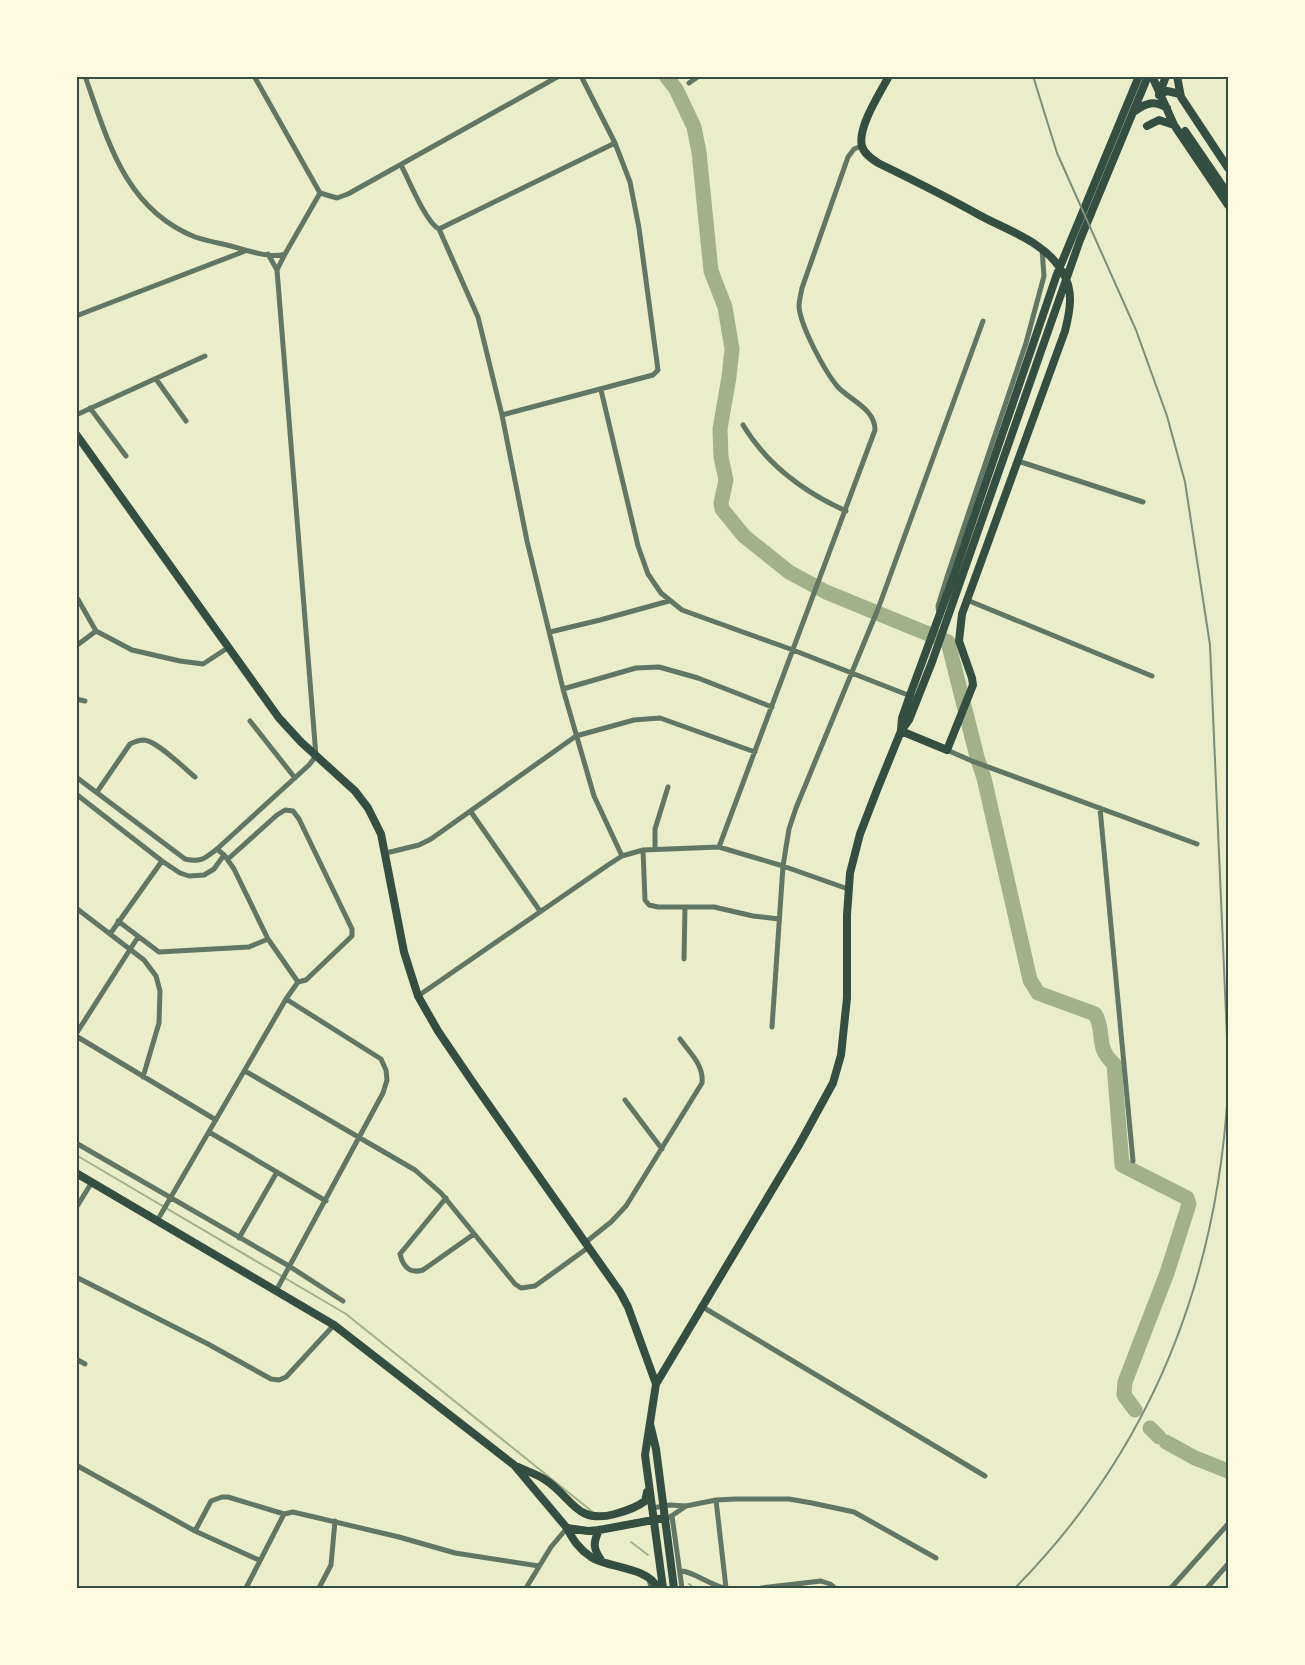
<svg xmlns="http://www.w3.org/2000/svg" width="1305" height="1665" font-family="Arial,sans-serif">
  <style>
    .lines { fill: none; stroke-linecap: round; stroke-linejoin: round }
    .stream { stroke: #a3b18a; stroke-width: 2 }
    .river { stroke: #a3b18a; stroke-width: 15 }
    .minor { stroke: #617663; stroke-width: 5 }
    .secondary { stroke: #344e41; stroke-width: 8 }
    .rail { stroke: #7c8e77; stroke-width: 2 }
    .neatline { fill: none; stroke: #344e41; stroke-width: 2 }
  </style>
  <rect width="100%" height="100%" fill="#e9edc9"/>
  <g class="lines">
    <path class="stream" d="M 76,1155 L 346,1314 L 594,1513
      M 631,1542 L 648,1555
      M 689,1584 L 694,1588"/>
    <path class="river" d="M 666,76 L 676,89 L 694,127 L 699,152 L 711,271 L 725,307 L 732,349 L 729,377 L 720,429 L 721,457 L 726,480 L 721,503 L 722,509 L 744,536 L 789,572 L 826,592 L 948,642 L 977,757 L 984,778 L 1030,980 L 1038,993 L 1095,1014 C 1106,1032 1094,1046 1114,1064 L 1122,1165 L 1187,1198 L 1189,1204 L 1167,1273 L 1125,1382 L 1124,1395 L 1135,1410
      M 1150,1428 L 1159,1437
      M 1166,1442 L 1195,1458 L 1228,1471"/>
    <path class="minor" d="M 85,76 C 108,141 125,209 195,237 C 207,241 219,243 231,246 C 246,250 270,259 285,254 L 320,193 L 337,198 L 348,194 L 559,76
      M 254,76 L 320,193
      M 689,83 L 699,76
      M 401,165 C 409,180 426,223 439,229 L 478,317 L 502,415 L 527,541 L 563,689 L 594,796 L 622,856
      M 439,229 L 615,143
      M 268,254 L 277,270 L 285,254
      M 76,316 L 245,251
      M 156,379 L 186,421
      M 601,390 L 638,546 L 648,574 L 661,593 L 682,610 L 793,650 L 913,697
      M 90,408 L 126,456
      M 76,415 L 205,356
      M 502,415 L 653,375 L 658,370 L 639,228 L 630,182 L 615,143 L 581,76
      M 743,425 C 767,465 804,492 846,511
      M 1018,461 L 1143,502
      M 76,596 L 96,631 L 132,650 L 180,661 L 203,664 L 229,647
      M 967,600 L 1152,676
      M 939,615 L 938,606 L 948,574 L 1026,343 L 1044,276 L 1042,249
      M 550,632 L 600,620 L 669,601
      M 76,646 L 96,631
      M 563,689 L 636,668 L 659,667 L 698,678 L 772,707
      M 76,699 L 85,701
      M 250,721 L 295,778
      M 947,750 L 972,761 L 1197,844
      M 76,777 L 185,859 C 201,863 205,858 217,849 L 309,765 L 316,756 L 277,270
      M 97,792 L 130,744 C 134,742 139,740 144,740 C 157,741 184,768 195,777
      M 76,794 L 162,861 L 180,873 L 189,876 L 204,875 L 214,869 L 224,855 L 217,849
      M 1100,808 L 1133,1161
      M 471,812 L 540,911
      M 719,847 L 875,430 C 875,408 849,400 837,386 C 824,370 801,327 799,307 C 799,300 801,294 802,288 L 848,157 L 854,149 L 862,146
      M 655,849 L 655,829 L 668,787
      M 643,850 L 645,900 L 649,905 L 658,907 L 714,907 L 753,916 L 779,919
      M 386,853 L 419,845 L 431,839 L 576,736 L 634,720 L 660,718 L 755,752
      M 225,856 L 234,869 L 268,939 L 298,982
      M 228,859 L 277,815 L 285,810 L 293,811 L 299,819 L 352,929 L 352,936 L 306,980 L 298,982
      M 76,908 L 144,960 L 156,976 L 160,991 L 159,1023 L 143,1077
      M 118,921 L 159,952 L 249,947 L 268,939
      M 110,934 L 162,861
      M 684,959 L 685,907
      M 418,996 L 608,865 L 622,856 L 643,850 L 719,847 L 783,866 L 848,889
      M 772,1027 L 783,866 L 789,829 L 796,808 L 878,609 L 983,321
      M 76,1034 L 138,937
      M 76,1036 L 216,1120
      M 245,1071 L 415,1170 L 441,1193 L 515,1284 L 521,1288 L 535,1286 L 589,1247
      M 625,1100 L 662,1149
      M 209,1132 L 326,1201
      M 76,1143 L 289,1266 L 343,1301
      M 446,1198 L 400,1254 C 403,1267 410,1274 423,1270 L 474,1234
      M 76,1208 L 92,1182
      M 157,1221 L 286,999 L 298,982
      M 239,1238 L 277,1172
      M 586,1242 L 611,1222 L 626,1206 L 702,1083 C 704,1065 690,1053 680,1039
      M 76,1277 L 208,1344 L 271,1379 L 279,1380 L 286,1377 L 334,1325
      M 276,1291 L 383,1093 L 387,1080 L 386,1070 L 381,1059 L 286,999
      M 701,1306 L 985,1476
      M 76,1359 L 85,1364
      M 76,1465 L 195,1531 L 259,1560
      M 716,1500 L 726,1588
      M 652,1508 L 670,1505 L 686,1506 L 716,1500 L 735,1499 L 789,1499 L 812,1503 L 854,1512 L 936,1558
      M 672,1516 L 682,1588
      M 670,1517 L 686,1506
      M 195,1531 L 211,1501 L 222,1497 L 228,1497 L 284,1514
      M 680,1571 C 691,1570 709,1585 725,1588
      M 649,1578 L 651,1588
      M 246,1588 L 284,1514 L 293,1512 L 399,1537 L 455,1553 L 539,1566
      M 319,1588 L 331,1565 L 335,1521
      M 526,1588 L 551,1547 L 567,1528
      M 761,1588 L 821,1581 L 830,1584 L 835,1588
      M 1171,1588 L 1228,1524
      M 1207,1588 L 1228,1564"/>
    <path class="secondary" d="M 889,76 C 880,93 857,128 862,146 C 864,154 872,159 878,163 C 913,180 947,197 981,216 C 1009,231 1047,243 1063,273 C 1074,291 1070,311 1065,331 L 962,614 L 959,641 L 972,678 L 973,685 L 947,750 L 901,731
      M 1152,76 L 1174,125 L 1228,205
      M 1177,76 L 1181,97 L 1228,168
      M 1159,95 L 1167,91 L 1180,94
      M 1159,95 L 1166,76
      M 1135,111 C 1146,103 1154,100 1167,108
      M 1147,126 L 1159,120 L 1174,125
      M 1185,131 L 1228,194
      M 76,434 L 279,718 L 301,742 L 355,791 L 368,808 L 381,834 L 404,952 L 418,996 L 438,1031 L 474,1084 L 620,1292 L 628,1307 L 656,1384
      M 901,730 L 902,718 L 910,695 L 952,581 L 1057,274 L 1139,76
      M 76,1173 L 334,1325 L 514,1465 L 567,1528 L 588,1531 L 599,1530 L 664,1518
      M 650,1424 L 656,1449 L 674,1588
      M 518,1467 C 527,1471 536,1474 544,1479 C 572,1496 575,1525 615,1514 C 626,1511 636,1508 645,1501 L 647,1492
      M 567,1528 C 573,1540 579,1549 591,1557 C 610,1569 646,1566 658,1588
      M 599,1530 C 593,1543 593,1548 601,1560
      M 663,1588 L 645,1455 L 656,1384 L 799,1145 L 833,1083 L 841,1055 L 847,998 L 847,915 L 850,873 L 860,834 L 877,790 L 901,731 L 909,720 L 932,662 L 1080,240 L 1148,76"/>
    <path class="rail" d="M 1033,76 L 1057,153 L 1136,330 L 1167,416 L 1185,482 L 1210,645 L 1228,1061
      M 1015,1588 C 1150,1451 1217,1281 1228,1090"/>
  </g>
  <rect width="1305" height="1665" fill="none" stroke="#fefae0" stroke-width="156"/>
  <rect x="78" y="78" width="1149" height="1509" class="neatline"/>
</svg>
